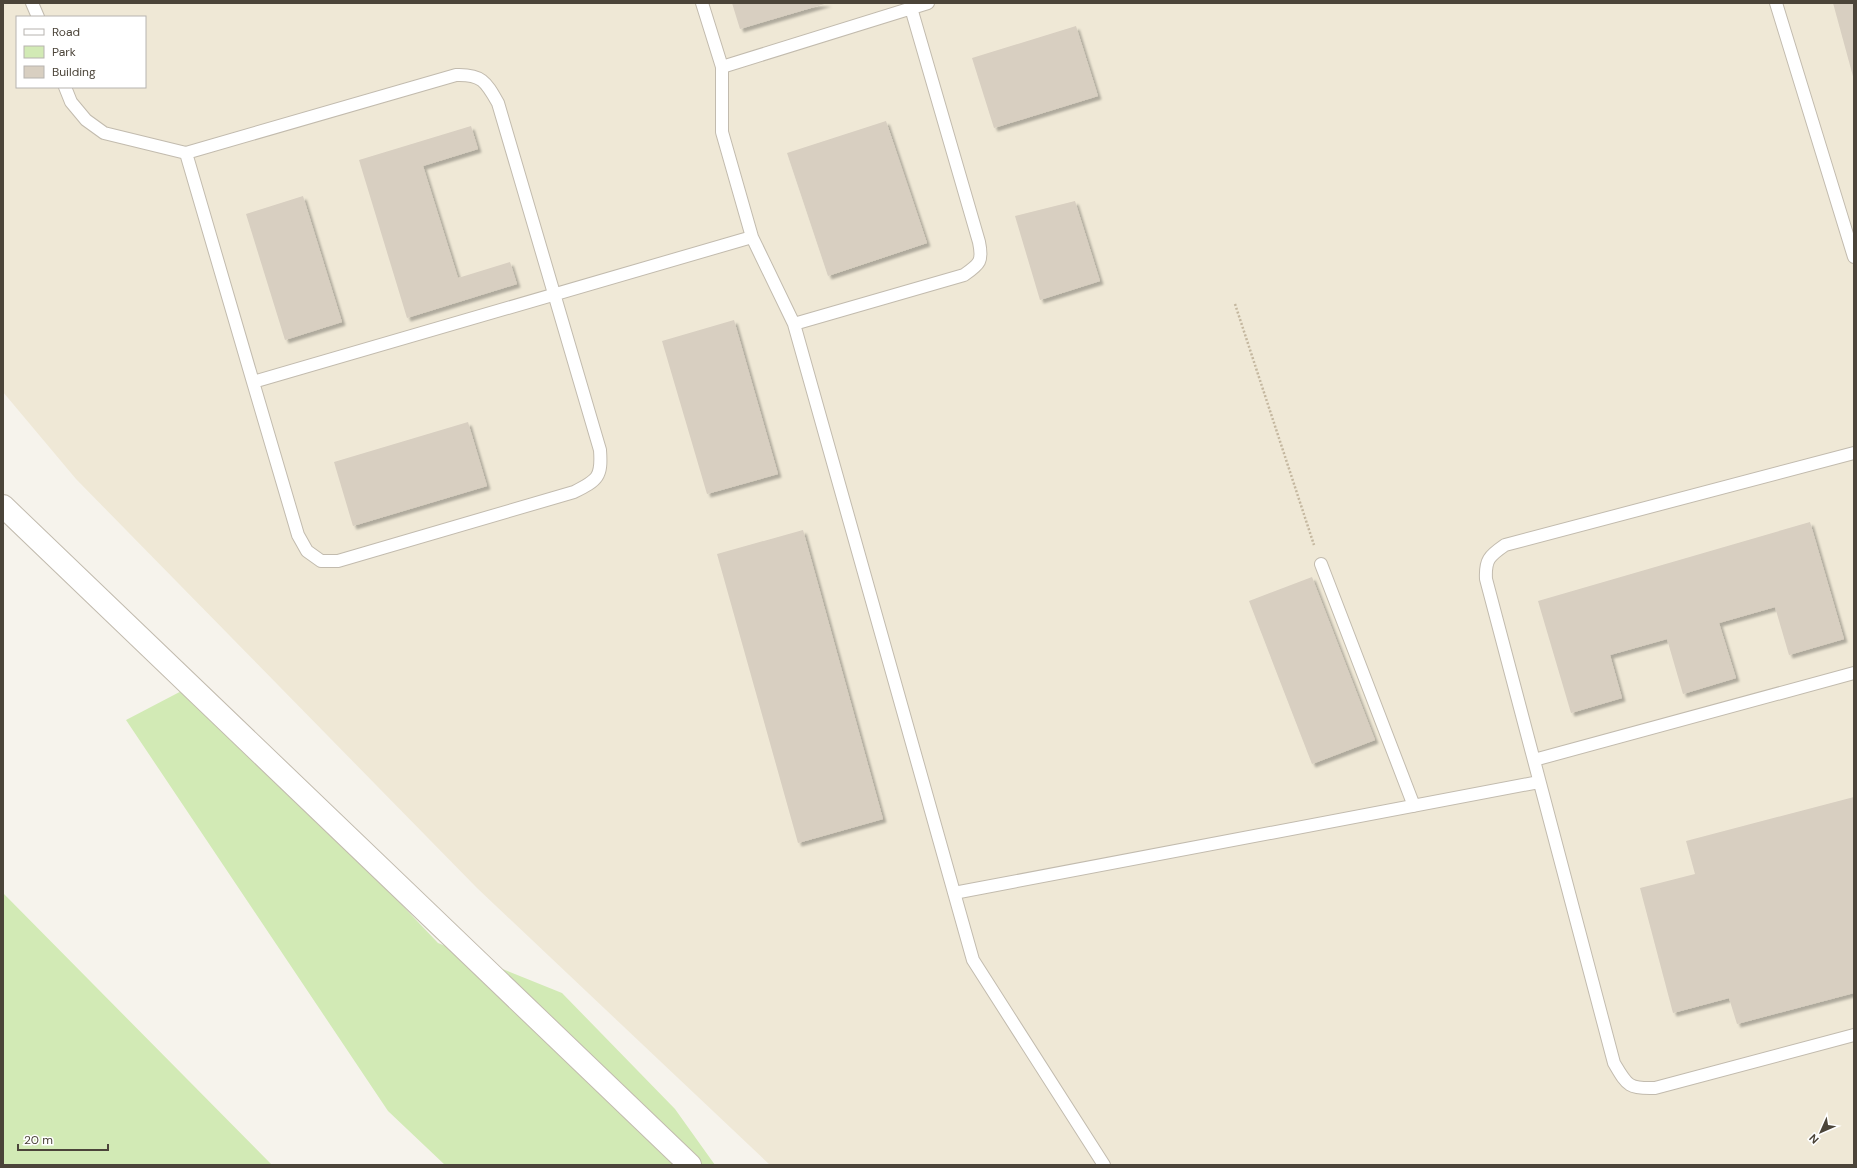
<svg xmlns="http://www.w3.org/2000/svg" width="1857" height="1168" font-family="'DM Sans',sans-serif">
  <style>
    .education { fill: #efe8d6; fill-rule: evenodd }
    .green { fill: #d2eab5 }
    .building { fill: #d8cfc1; filter: url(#shadow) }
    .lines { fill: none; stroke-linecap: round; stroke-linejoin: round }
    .service-casing { stroke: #c2bbae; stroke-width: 14 }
    .minor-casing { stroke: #c2bbae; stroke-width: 24 }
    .path { stroke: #c4b79f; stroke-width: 2.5; stroke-dasharray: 2 2; stroke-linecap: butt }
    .service { stroke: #fff; stroke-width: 12 }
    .minor { stroke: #fff; stroke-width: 22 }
  </style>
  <defs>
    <filter id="shadow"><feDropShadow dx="3.5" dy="3.5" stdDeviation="1" flood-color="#0004"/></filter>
  </defs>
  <rect width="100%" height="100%" fill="#f6f3ec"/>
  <path class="education" d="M 3,3 L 1854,3 L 1854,1165 L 770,1165 L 477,888 L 76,479 L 3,392 ZM 17,17 L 145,17 L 145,87 L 17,87 Z"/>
  <path class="green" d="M 193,685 L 438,943 L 562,993 L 675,1109 L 715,1165 L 445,1165 L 388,1111 L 126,720 Z
    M 3,893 L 272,1165 L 3,1165 Z"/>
  <path class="building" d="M 732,3 L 828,3 L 740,29 Z
    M 1833,3 L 1854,3 L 1854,80 Z
    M 1076,26 L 1098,96 L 994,128 L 972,58 Z
    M 886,121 L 927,243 L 828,276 L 787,153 Z
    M 471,126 L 478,149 L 423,166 L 458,278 L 510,262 L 517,284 L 407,318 L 359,160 Z
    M 303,196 L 342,322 L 285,340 L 246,214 Z
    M 1075,201 L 1100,281 L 1040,300 L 1015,216 Z
    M 734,320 L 778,474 L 707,494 L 662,341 Z
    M 468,422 L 487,486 L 353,526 L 334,462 Z
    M 1810,522 L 1844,639 L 1789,655 L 1775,607 L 1719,623 L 1736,678 L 1683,694 L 1667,639 L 1610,655 L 1622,698 L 1571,713 L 1538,601 Z
    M 803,530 L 883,819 L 798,843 L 717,554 Z
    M 1312,577 L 1375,740 L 1312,764 L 1249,601 Z
    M 1854,797 L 1854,993 L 1737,1024 L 1729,998 L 1673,1013 L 1640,888 L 1695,874 L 1686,841 Z"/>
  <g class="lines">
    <defs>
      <path id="service" d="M 32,3 L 38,17
        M 702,3 L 722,67 L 722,132 L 752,237 L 794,324 L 973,960 L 1104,1165
        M 1776,3 L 1854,257
        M 722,67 L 928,3
        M 65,87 L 71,102 L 86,120 L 104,133 L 186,153
        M 794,324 L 964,275 C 980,264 983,261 979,242 L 911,8
        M 253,382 L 298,535 L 307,551 L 321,561 L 338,561 L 574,492 C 598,480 602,477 600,450 L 498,103 C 486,82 482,74 456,75 L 186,153 L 253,382 L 752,237
        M 1854,453 L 1505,545 C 1489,556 1485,560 1486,579 L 1614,1063 C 1627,1085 1628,1089 1655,1088 L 1854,1035
        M 1321,564 L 1414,806
        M 1534,760 L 1854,673
        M 954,893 L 1539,782"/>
      <path id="minor" d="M 3,506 L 690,1165"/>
    </defs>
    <use href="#service" class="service-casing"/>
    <use href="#minor" class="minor-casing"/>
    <path class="path" d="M 1235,304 L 1314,545"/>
    <use href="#service" class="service"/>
    <use href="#minor" class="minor"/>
  </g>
  <rect width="1857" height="1168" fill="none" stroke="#4b4439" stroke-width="8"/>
  <rect x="16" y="16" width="130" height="72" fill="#ffffff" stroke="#b7b4b0"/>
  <rect x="24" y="29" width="20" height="6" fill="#ffffff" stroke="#b7b4b0"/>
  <text x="52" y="36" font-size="12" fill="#4b4439">Road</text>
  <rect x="24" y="46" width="20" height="12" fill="#d2eab5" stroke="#b7b4b0"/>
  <text x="52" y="56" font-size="12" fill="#4b4439">Park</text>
  <rect x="24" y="66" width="20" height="12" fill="#d8cfc1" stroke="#b7b4b0"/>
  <text x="52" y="76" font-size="12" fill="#4b4439">Building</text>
  <g transform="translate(1821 1132) rotate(225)" stroke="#ffffff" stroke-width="3" paint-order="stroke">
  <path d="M0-3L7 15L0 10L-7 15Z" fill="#4b4439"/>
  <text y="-6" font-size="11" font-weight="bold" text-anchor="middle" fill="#4b4439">N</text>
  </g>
  <path d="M18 1144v6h90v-6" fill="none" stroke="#4b4439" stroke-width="2"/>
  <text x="24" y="1144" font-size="12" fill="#4b4439" stroke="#ffffff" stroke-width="3" paint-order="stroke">20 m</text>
</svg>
